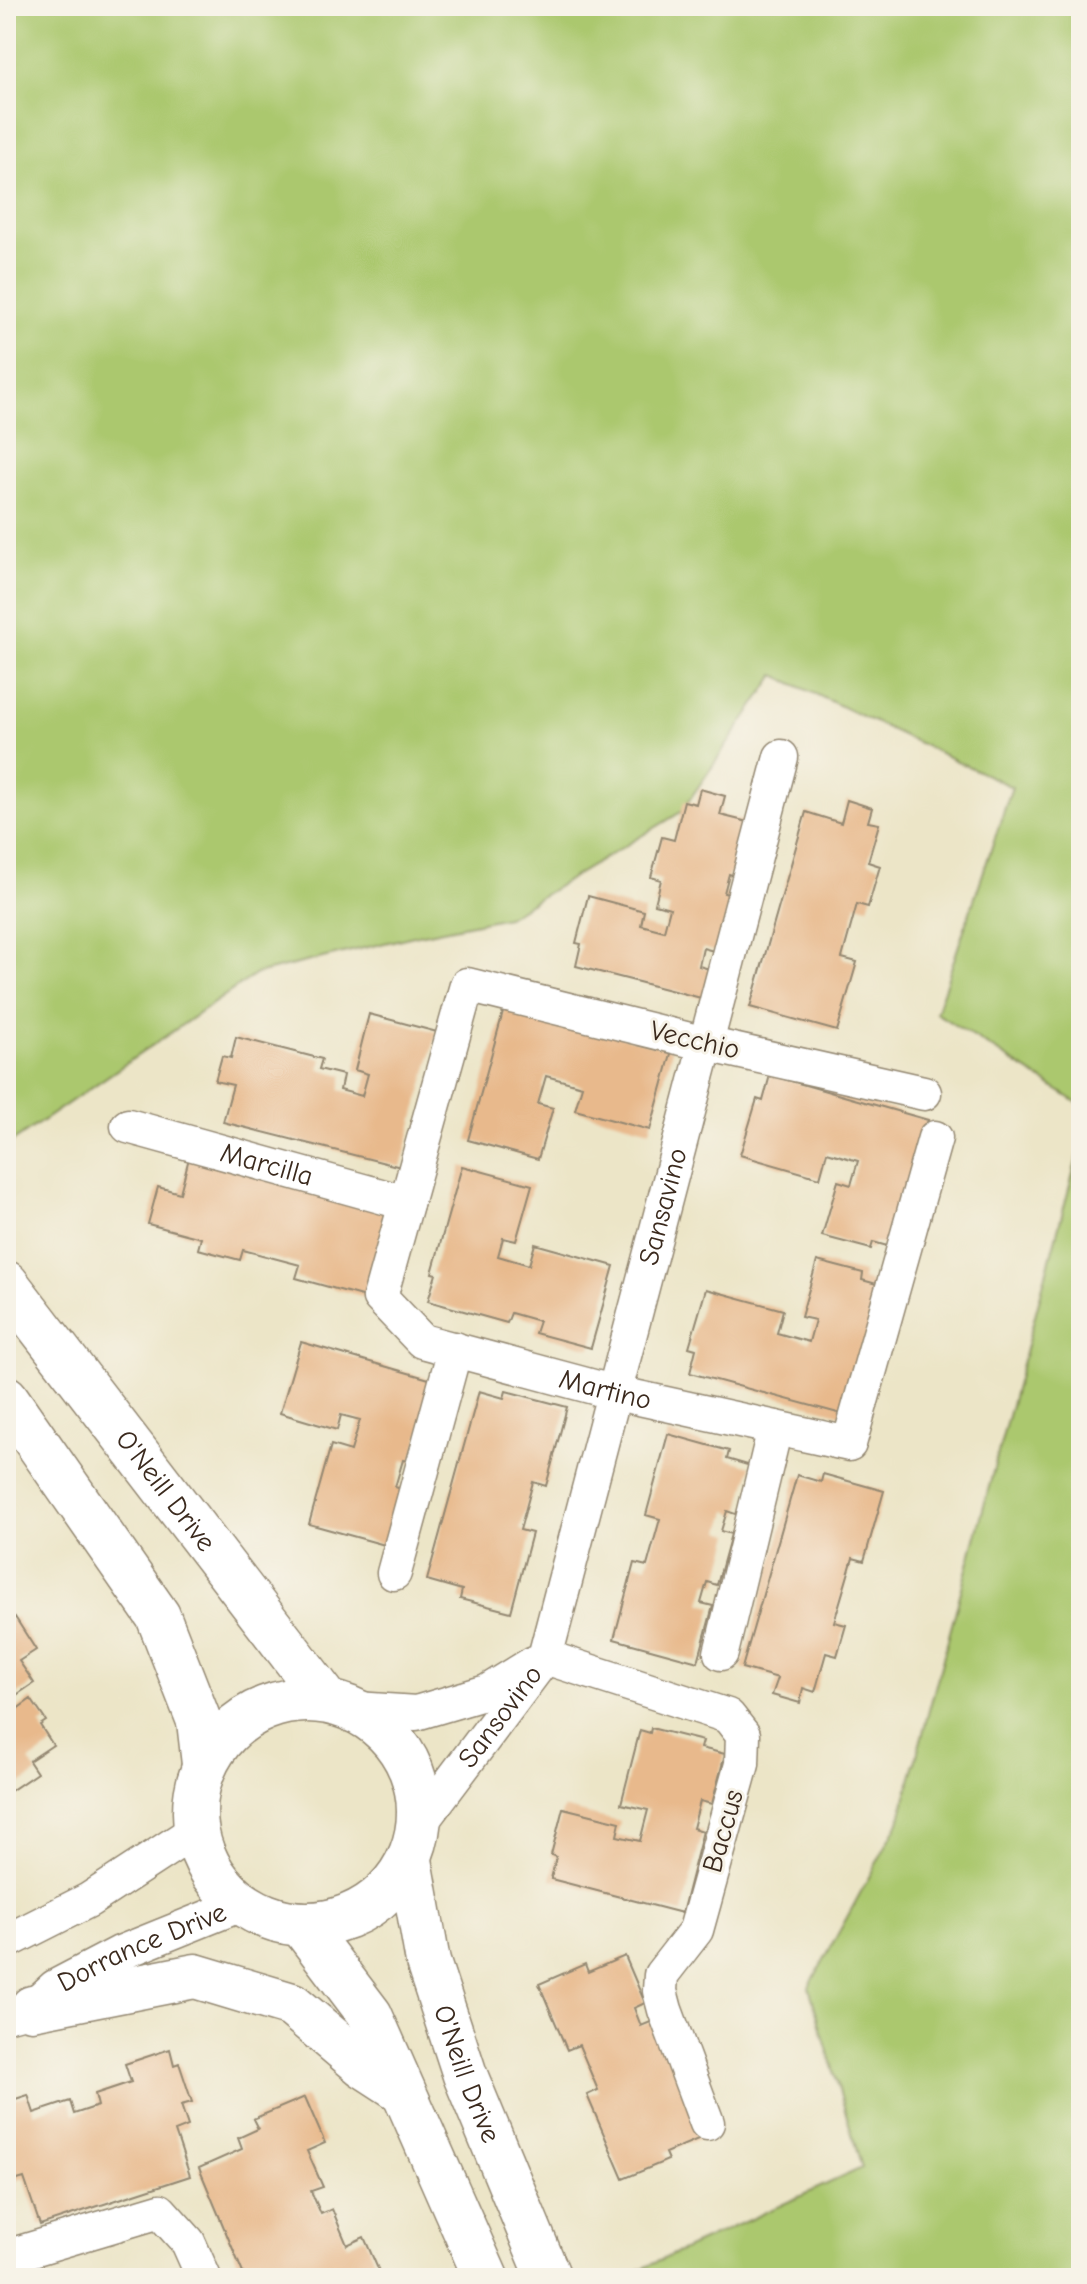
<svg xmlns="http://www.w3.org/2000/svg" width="1087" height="2284" font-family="'Comic Neue',sans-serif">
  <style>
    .green { fill: #abc86e; stroke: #737946; stroke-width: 2 }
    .building { fill: #e8b98c }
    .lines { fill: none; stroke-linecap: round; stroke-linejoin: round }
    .minor-casing { stroke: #948872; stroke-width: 37 }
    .major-casing { stroke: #948872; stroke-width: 47 }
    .minor { stroke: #fff; stroke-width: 34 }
    .major { stroke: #fff; stroke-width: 44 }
    .labels { text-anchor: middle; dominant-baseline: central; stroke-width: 6; stroke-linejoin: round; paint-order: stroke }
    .street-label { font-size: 28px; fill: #3b2a1e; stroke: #f7f3e8 }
  </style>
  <rect width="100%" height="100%" fill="#f7f3e8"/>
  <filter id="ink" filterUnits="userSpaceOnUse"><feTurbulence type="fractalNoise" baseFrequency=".0125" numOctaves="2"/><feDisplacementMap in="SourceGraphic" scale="16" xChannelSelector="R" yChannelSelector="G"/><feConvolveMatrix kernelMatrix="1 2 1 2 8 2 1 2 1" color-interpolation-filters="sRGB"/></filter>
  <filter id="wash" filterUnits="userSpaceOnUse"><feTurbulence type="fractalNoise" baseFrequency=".006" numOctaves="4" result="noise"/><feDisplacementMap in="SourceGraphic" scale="32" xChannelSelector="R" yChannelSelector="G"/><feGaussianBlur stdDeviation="1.8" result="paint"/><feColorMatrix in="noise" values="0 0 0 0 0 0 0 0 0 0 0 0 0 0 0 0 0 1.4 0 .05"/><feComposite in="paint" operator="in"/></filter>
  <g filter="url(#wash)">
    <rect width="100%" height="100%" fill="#ece5c7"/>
    <path class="green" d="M 6,6 L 1081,6 L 1081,1105 L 936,1013 L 1012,787 L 775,675 L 681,812 L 507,917 L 418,935 L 256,974 L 6,1146 Z
      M 1081,1144 L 1081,2278 L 622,2278 L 862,2168 L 809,1987 L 899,1822 Z"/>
    <g id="blocks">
      <path class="building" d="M 700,789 L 725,796 L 720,815 L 752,823 L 738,877 L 729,874 L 724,893 L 732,895 L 717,952 L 703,948 L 699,966 L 713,970 L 705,999 L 576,966 L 581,944 L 576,943 L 588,896 L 644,911 L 641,925 L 664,931 L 670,908 L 655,904 L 661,880 L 651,877 L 662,837 L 674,840 L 684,801 L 696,804 Z
        M 847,800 L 872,808 L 868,822 L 879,824 L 868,862 L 880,866 L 868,907 L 857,904 L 842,958 L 857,962 L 837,1031 L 750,1007 L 806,812 L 841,823 Z
        M 505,1005 L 672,1050 L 650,1130 L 575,1110 L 582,1086 L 546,1076 L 538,1104 L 553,1108 L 538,1159 L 468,1140 Z
        M 369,1014 L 437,1032 L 401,1167 L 223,1122 L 233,1085 L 215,1081 L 222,1056 L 231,1058 L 236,1037 L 322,1059 L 319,1069 L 343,1075 L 340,1090 L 362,1096 L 368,1074 L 355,1070 Z
        M 770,1075 L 928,1120 L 891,1247 L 873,1242 L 871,1249 L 822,1236 L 838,1181 L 851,1185 L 858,1161 L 827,1152 L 820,1178 L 740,1155 L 757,1099 L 763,1101 Z
        M 189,1158 L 388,1211 L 365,1297 L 296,1278 L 300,1265 L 243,1250 L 240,1260 L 198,1249 L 201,1238 L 148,1224 L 158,1187 L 180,1193 Z
        M 462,1166 L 532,1185 L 516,1241 L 503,1238 L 498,1256 L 529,1265 L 535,1244 L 614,1266 L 591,1348 L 535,1333 L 539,1321 L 511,1313 L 507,1323 L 428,1301 L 436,1274 L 432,1273 Z
        M 817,1261 L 863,1273 L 862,1280 L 884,1286 L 849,1416 L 690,1373 L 696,1349 L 689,1347 L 706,1289 L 783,1310 L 777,1333 L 809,1342 L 815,1320 L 801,1317 Z
        M 301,1342 L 436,1381 L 412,1462 L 403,1460 L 395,1487 L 408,1491 L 392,1547 L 309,1524 L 331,1445 L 351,1451 L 360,1420 L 341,1415 L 337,1430 L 280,1413 Z
        M 479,1391 L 504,1398 L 506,1391 L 567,1407 L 546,1486 L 533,1482 L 520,1530 L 532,1533 L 511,1612 L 460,1599 L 462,1590 L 427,1580 Z
        M 668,1434 L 729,1451 L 727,1459 L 751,1466 L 738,1515 L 727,1511 L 721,1531 L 731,1534 L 717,1585 L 707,1582 L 701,1603 L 713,1606 L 698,1662 L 614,1639 L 634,1563 L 647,1566 L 660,1519 L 646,1515 Z
        M 823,1474 L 884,1491 L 864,1561 L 853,1558 L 834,1622 L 846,1625 L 837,1656 L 826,1653 L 815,1692 L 803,1688 L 800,1703 L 772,1695 L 778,1678 L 742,1668 L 797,1475 L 821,1482 Z
        M 15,1617 L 36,1650 L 19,1661 L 34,1683 L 6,1702 L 6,1623 Z
        M 31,1699 L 46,1721 L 40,1725 L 53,1745 L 29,1761 L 37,1773 L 6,1794 L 6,1717 Z
        M 651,1728 L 703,1741 L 701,1748 L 725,1754 L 712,1804 L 700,1801 L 693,1828 L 703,1831 L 682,1913 L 551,1879 L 556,1857 L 551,1855 L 563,1808 L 620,1822 L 617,1836 L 640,1841 L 648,1810 L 621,1804 L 640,1730 L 650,1733 Z
        M 625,1956 L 645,2003 L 634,2008 L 641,2026 L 653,2021 L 703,2137 L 665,2153 L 668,2160 L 623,2179 L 587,2095 L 598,2090 L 579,2045 L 567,2050 L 539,1984 L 585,1964 L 588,1972 Z
        M 170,2049 L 174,2065 L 179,2063 L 192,2102 L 181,2105 L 188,2126 L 175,2131 L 190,2176 L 40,2225 L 24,2178 L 14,2181 L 6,2161 L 6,2102 L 28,2095 L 34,2113 L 70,2101 L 74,2114 L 98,2106 L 95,2094 L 131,2082 L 125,2064 Z
        M 305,2097 L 325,2143 L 307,2151 L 323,2187 L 311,2191 L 321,2214 L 332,2209 L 347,2245 L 364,2237 L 382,2278 L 245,2278 L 199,2168 L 242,2149 L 238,2138 L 258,2129 L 253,2119 Z"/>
    </g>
  </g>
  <g filter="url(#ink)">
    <use href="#blocks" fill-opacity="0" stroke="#948872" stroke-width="2"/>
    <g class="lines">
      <defs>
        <g id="minor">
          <path id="s1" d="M 924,1093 L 706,1044 L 467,985 L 380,1297 L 422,1341 L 616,1393 L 849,1444 L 935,1138"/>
          <path id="s2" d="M 128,1126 L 406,1203"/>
          <path d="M 394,1573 L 455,1349"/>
          <path d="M 721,1653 L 775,1428"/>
          <path d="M 545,1657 L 728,1716 L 743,1735 L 742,1764 L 696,1930 L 661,1975 L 660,1991 L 665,2010 L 707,2123"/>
          <path d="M 356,1709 L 416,1713 L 487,1692 L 534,1663"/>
          <path id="s3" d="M 421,1822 L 545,1657 L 781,757"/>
          <path d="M 6,1942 L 89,1900 L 193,1832"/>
          <path id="s4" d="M 6,2015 L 32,2008 L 55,1987 L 120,1953 L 239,1905"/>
          <path d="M 6,2257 L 160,2211 L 188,2242 L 204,2278"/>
        </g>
        <g id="major">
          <path id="s5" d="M 6,1283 L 326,1699"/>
          <path d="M 6,1398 L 158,1616 L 199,1721 L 204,1764"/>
          <circle cx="307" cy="1812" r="112"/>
          <path id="s6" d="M 410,1860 L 428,1962 L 465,2075 L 549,2278"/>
          <path d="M 301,1924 L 370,2015 L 486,2278"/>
          <path d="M 32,2008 L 195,1976 L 292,2005 L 363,2065 L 403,2091"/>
        </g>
      </defs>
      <use href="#minor" class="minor-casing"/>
      <use href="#major" class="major-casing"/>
      <use href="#minor" class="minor"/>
      <use href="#major" class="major"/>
    </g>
  </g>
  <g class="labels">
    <g class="street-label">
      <text transform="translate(695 1040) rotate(13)">Vecchio</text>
      <text stroke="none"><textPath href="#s2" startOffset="144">Marcilla</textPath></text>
      <text stroke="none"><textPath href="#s3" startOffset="672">Sansavino</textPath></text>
      <text stroke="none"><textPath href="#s1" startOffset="1044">Martino</textPath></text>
      <text stroke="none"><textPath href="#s5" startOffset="262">O'Neill Drive</textPath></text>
      <text stroke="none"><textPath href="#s3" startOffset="132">Sansovino</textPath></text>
      <text transform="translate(723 1831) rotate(-74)">Baccus</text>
      <text stroke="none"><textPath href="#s4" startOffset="154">Dorrance Drive</textPath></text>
      <text stroke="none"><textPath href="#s6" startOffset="222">O'Neill Drive</textPath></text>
    </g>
  </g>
  <rect width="1087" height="2284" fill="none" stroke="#f7f3e8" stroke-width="32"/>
</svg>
